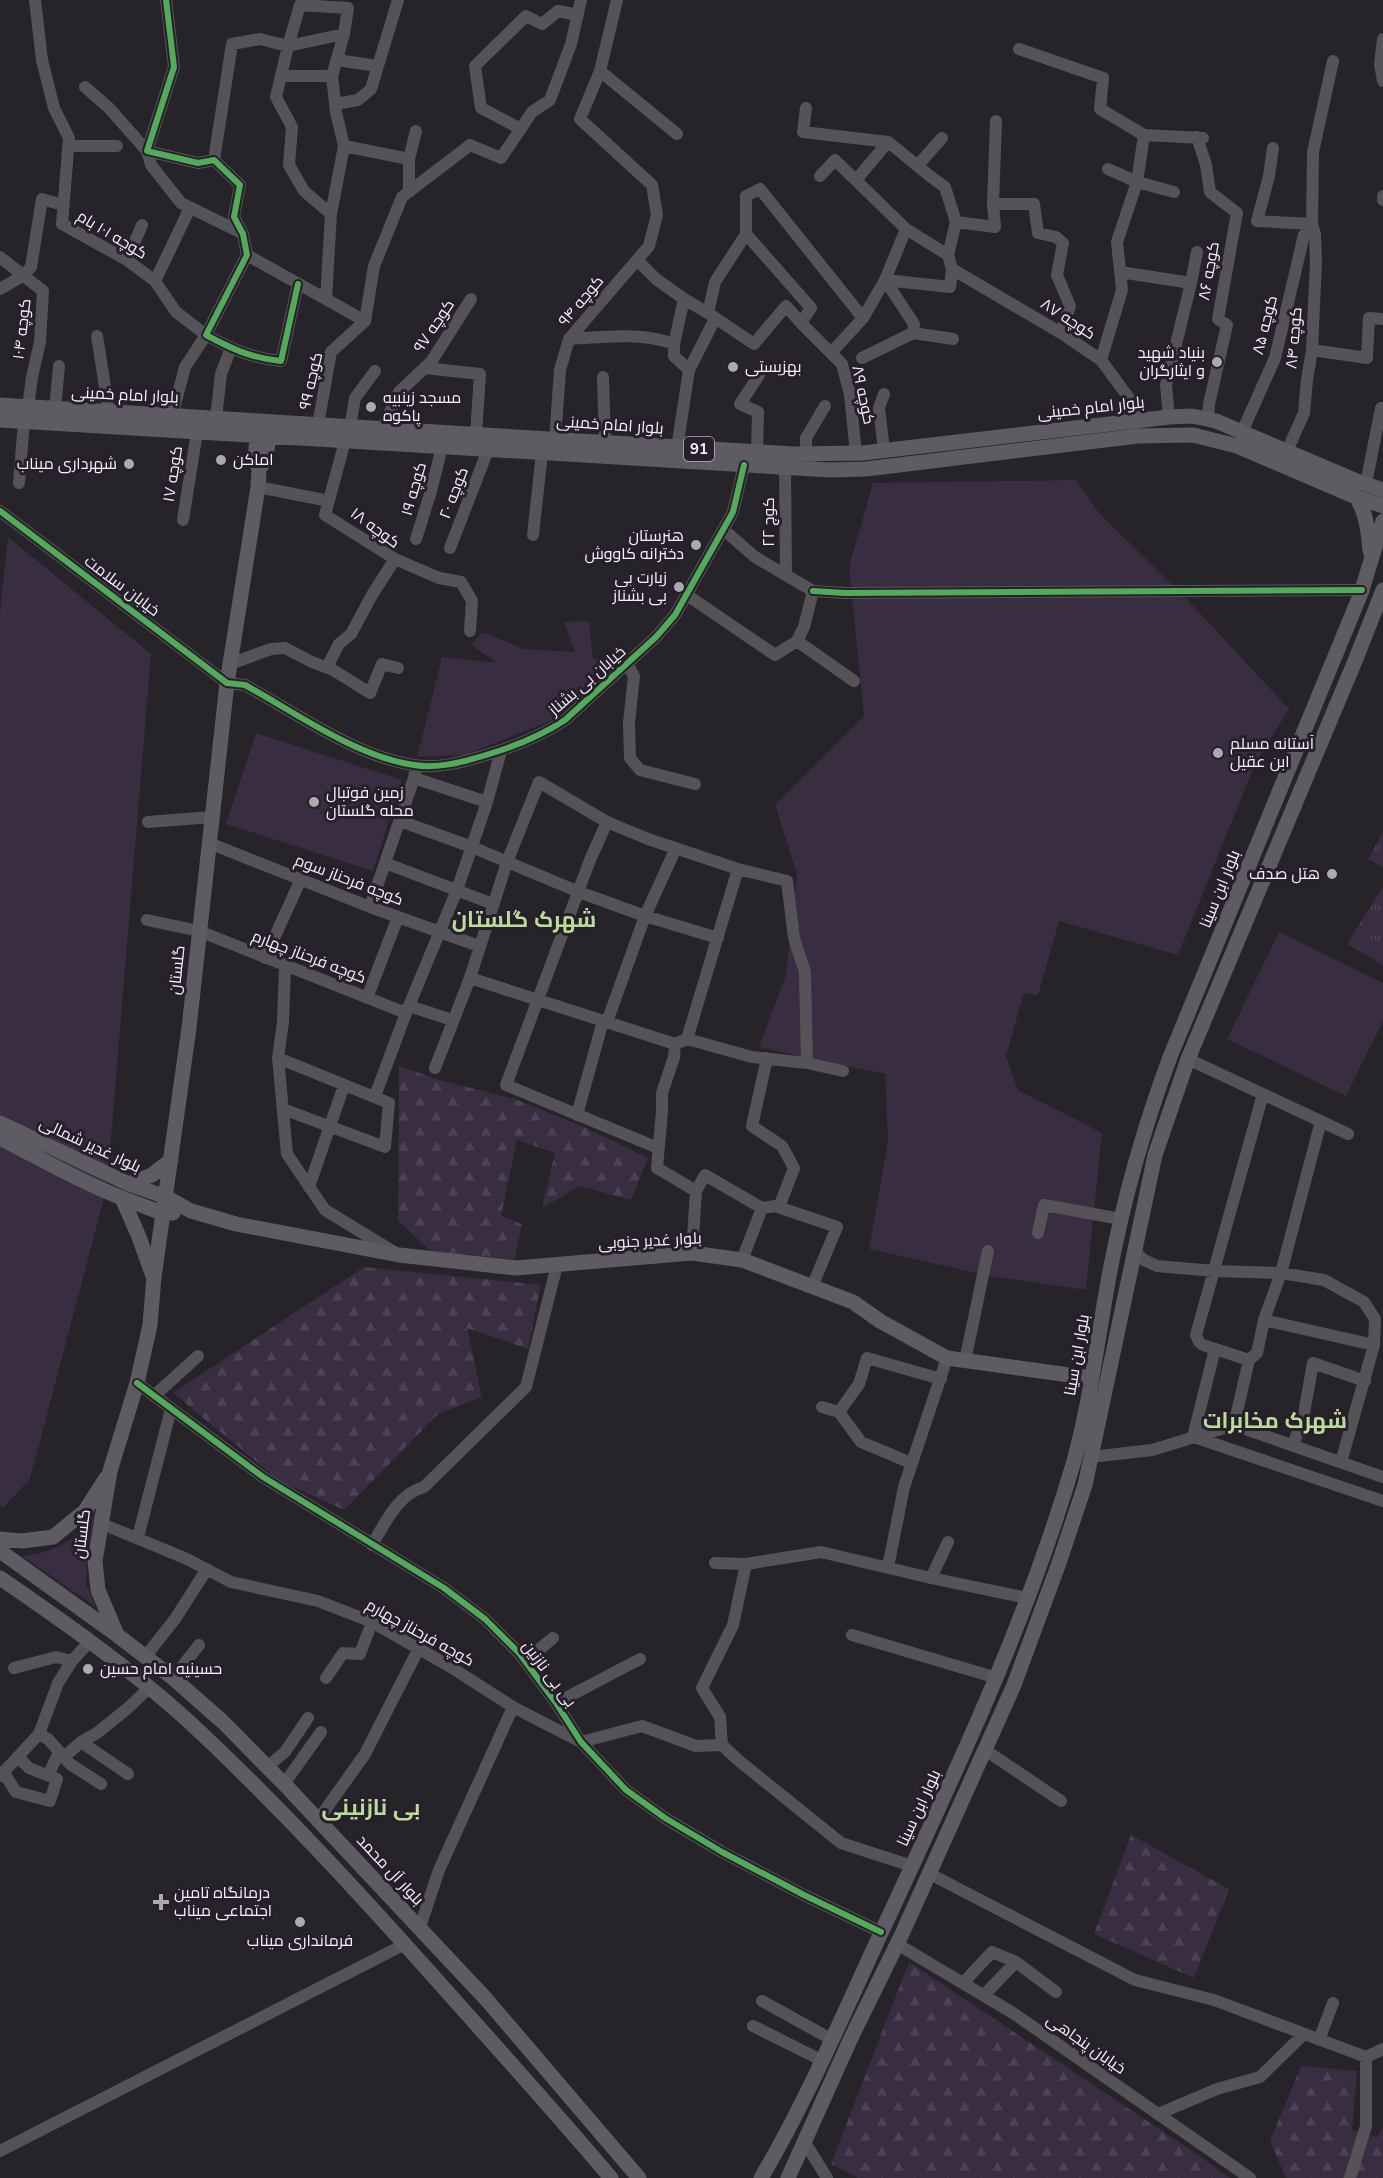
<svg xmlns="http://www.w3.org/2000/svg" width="1383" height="2178" font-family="'Nunito Sans',Cairo,sans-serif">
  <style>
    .green { fill: #392d42 }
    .forest { fill: url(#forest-firs) }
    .park { fill: url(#park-tufts) }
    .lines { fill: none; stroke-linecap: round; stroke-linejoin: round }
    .minor { stroke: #565358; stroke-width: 12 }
    .major { stroke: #5f5b63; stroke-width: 15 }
    .cycleway-casing { stroke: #27202c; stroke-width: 10 }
    .cycleway { stroke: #51ab58; stroke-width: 6 }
    .poi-dot { fill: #ada9b0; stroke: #27202c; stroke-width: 2 }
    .labels { text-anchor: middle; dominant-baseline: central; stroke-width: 6; stroke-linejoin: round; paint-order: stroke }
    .shield { fill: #27202c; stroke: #b8b2bc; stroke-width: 1.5 }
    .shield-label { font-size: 15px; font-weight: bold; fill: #f6f1f9 }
    .street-label { font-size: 16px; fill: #f6f1f9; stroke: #27202c }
    .poi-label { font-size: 16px; fill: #f6f1f9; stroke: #27202c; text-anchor: start }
    .district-label { font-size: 22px; font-weight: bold; fill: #bade98; stroke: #27202c }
  </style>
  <defs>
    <pattern id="forest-firs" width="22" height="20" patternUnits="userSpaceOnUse" patternTransform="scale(1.5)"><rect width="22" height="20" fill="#392d42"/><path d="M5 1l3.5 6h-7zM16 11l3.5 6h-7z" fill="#4c4255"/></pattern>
    <pattern id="park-tufts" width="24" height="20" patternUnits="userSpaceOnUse" patternTransform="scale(1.5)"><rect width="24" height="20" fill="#392d42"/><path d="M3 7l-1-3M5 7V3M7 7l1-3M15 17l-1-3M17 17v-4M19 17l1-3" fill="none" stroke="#4c4255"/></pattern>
  </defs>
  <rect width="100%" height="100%" fill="#262329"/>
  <path class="green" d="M 1076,480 L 1099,513 L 1183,595 L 1289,709 L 1255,764 L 1178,955 L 1059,921 L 1038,996 L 1024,993 L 1006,1056 L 1018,1090 L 1102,1133 L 1086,1290 L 990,1276 L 869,1249 L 888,1141 L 885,1074 L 759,1047 L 786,975 L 797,874 L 775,805 L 864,716 L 849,567 L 873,483 Z
    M 8,537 L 151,654 L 107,1187 L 30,1479 L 3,1508 L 0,1506 L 0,612 Z
    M 589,621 L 593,659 L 612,658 L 555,719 L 465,755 L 417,757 L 442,657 L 498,663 L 471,645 L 482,632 L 524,649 L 575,652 L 564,622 Z
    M 256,733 L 402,780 L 373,871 L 226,824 Z
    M 1279,932 L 1383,983 L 1383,1021 L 1346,1096 L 1227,1039 Z
    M 97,1508 L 87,1554 L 86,1584 L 96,1607 L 22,1556 C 43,1555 74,1542 87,1525 C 91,1520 94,1514 97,1508 Z"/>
  <path class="forest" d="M 399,1066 L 439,1080 L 515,1099 L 586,1128 L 648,1158 L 631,1200 L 580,1186 L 542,1208 L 555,1153 L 517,1140 L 501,1216 L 522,1224 L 514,1260 L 431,1251 L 398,1221 Z
    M 364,1267 L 541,1285 L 528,1349 L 467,1328 L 482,1397 L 438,1414 L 344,1510 L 280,1481 L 173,1393 Z
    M 1131,1835 L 1229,1889 L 1194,1978 L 1094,1934 Z
    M 909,1962 L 1198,2155 L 1230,2178 L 858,2178 L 831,2164 Z
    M 1301,2066 L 1357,2071 L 1352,2130 L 1377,2137 L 1383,2127 L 1383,2178 L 1286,2178 L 1270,2141 Z"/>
  <path class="park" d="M 1383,832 L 1383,867 L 1368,859 Z
    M 1383,887 L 1383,965 L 1347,944 Z"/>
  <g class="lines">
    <path class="minor" d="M 35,0 L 42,60 L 54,108 L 69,138 L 62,224 L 127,260 L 155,281 L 176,312 L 206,335 L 185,367 L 172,416
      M 166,0 L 174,67 L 147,151 L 198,163 L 214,160 L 240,185 L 234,217 L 243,234 L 247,255 L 206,335 C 232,349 251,358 281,361 L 298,284
      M 1383,39 L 1380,64 L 1383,81
      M 1019,49 L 1103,78 L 1100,109 L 1144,135 L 1137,182 L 1174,192
      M 337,60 L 377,66
      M 600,71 L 677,134
      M 281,76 L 332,76
      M 85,87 L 109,108 L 147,151 L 151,165 L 181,203 L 242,233
      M 335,104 L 358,100 L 371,89 L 398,0
      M 806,108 L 803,132 L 888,142
      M 521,129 L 481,108 L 475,66 L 526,16 L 542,24 L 558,11 L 578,15
      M 1144,135 L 1203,138
      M 1197,137 L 1206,165 L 1210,192 L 1237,213 L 1218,319 L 1227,325 L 1209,404 L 1208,420
      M 69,146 L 117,146
      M 344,146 L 409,159
      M 1273,148 L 1269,176 L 1257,221 L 1312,224
      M 214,160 L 232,44 L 260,39 L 288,46 L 344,34 L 332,76 L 336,112 L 344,146 L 331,214
      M 918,165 L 942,138
      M 820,176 L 835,160 L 906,229
      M 856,180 L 888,142 C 908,157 924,173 945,187 L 956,222 L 948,255 L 952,269 L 950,287 L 885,280 L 863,318
      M 409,192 L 409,159 L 416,131
      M 1383,196 L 1383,200
      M 993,204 L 1034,204 L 1038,233 L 1056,237 L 1063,243 L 1057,275 L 1070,306 L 1061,333
      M 956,222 L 995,227 L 993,204 L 996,121
      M 247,255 L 365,321
      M 0,257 L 43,291 L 40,342 L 32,377 L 28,407
      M 127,260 L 142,225
      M 637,260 L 656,279 L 684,299
      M 952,269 L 1061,333 L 1101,360 L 1145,420
      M 1120,272 L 1191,283
      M 155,281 L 190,208
      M 0,289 L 24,275 L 31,267 L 42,199 L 63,205
      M 326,299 L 331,214 L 304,191 L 289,165 L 292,127 L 276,97 L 288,46 L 300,5 L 348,8 L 344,34
      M 708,313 L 754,344 L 786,306 L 801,323 L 811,308 L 746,234
      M 365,321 L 374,266 L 402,197 L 470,145 L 501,158 L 532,112 L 550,100 L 571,44 L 581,0
      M 801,323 L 842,364 L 850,395 L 856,453
      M 913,333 L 953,339
      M 97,336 L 109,412
      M 569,339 C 604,337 641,332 674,344
      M 1312,350 L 1367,358 L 1369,318 L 1383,319
      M 862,358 L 913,333 L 914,324 L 885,280 L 906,229 L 948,255
      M 1101,360 L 1122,290 L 1117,242 L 1137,182 L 1108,169
      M 425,368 L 480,374 L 476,434
      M 689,370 L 715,319
      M 603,377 L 605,443
      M 884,394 L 879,408 L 884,450
      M 55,409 L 59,366
      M 1169,417 L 1166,385 L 1191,283 L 1197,252
      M 216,418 L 221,374 L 231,348
      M 318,425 L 331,352 L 365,321
      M 350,427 L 355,398 L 375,371
      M 383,428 L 399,392 L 431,362 L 471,299
      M 1242,432 L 1275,358 L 1304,235 L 1312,224
      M 555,440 L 560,370 L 569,339 L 649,246 L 657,215 L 652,185 L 580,119 L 600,71 L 617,0
      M 677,448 L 689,370 L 674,356 L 674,344 L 684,299 L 708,313 L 715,282 L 746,234 L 746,196 L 760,189 L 863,318 L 831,353
      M 1287,451 L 1304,413 L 1307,380 L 1312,350 L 1316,261 L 1315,234 L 1312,224 L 1313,152 L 1333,61
      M 757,452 L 758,412 L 740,404 L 759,375
      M 806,454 L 806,438 L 825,406
      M 785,468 L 786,575
      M 19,483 L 24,421
      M 1366,484 L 1381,408
      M 258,487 L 329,501
      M 0,511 L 227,683 L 245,685 C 296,713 357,757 414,765 C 438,769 463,762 486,755 C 513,747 541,736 565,720 L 656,637 L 675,615 L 733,512 L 744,465
      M 183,520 L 197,432
      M 724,530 L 755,557 L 813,591 L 804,627 L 797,641 L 854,681
      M 533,535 L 542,453
      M 416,539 L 431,491 L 442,447
      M 450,548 L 488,450
      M 395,559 L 439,578 L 461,582 L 472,601 L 470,631
      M 813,591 L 845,593 L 1362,590
      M 687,595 L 775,655 L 797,641
      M 230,664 L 271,649 L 285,648 L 312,662 L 333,670 L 370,693 L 382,664 L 398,668
      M 627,664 L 634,676 L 629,723 L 630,758 L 640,770 L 695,784
      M 327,667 L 339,644 L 351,634 L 372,595 L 395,559 L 325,515 L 345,441
      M 414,778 L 487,802
      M 400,821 L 472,847 L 579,892 L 645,916 L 718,938
      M 148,822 L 212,817
      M 607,822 L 590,860 L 506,1085 L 658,1148
      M 209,843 L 370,907 L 479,946
      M 385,863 L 493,904
      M 370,907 L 414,778 L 416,765
      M 147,920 L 199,931 L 406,1013
      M 265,958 L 301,879
      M 285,966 L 283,1022 L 278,1058 L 287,1154 L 325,1210 L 394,1252
      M 470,978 L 675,1044 L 687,1039 L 752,1057 L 807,1063 L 843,1071
      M 367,998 L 398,917
      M 409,1006 L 452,1020
      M 607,1022 L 645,916 L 676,848
      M 687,1039 L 738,869
      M 675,1044 L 674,1057 L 662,1093 L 662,1111 L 657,1168 L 696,1191 L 692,1253
      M 278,1058 L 389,1103 L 385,1147 L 283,1109
      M 767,1058 L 752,1126 L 782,1146 L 794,1168 L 779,1207
      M 1188,1059 L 1348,1134
      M 435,1068 L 470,978 L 507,862 L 539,782 L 607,822 L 648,839 L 738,869 L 787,881 L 794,938 L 805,972 L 807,1063
      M 375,1096 L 406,1013 L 457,890 L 487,802 L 501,751
      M 577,1115 L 603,1021
      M 309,1187 L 344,1085
      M 696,1191 L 705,1175 L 762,1208 L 742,1260
      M 762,1208 L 775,1206 L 837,1227 L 812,1287
      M 1038,1233 L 1044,1205 L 1121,1219
      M 1134,1251 L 1144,1260 L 1157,1266 L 1214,1271 L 1281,1273 L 1324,1280 L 1364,1302 L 1375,1319 L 1374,1345 L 1341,1462
      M 1264,1320 L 1374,1345
      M 1249,1360 L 1203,1345 L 1199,1342 L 1196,1335 L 1263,1094
      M 965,1361 L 988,1251
      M 137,1383 L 263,1477 L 444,1588 L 485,1619 L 519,1653 L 556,1703 L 581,1742 L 626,1790 L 665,1818 L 722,1852 L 804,1895 L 881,1932
      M 154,1396 L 198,1356
      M 822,1407 L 839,1412 L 861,1442 L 911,1463
      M 839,1412 L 859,1384 L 867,1358 L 941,1379
      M 1234,1425 L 1249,1360 L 1257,1353 L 1264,1320 L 1281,1273 L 1321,1121
      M 1193,1437 L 1215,1349
      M 1194,1437 L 1383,1501
      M 1293,1446 L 1304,1413 L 1313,1363 L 1365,1381
      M 1091,1457 L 1152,1450 L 1234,1425 L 1383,1477
      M 100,1523 L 187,1559 L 231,1582 L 318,1601 L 372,1622 L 449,1666 L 513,1707 L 581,1742 L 642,1726 L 696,1746 L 722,1745 L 738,1760 L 841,1843 L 912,1866
      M 138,1537 L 171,1409
      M 372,1545 C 385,1523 398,1494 424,1487 L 526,1387 L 557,1265
      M 715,1563 L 746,1564 L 821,1552 L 931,1578 L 1027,1598
      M 888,1567 L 904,1487 L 947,1358
      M 931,1578 L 948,1542
      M 852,1635 L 997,1678
      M 145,1657 L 175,1619 L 207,1569
      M 525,1661 L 553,1638
      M 14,1668 L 56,1657 L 72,1661
      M 173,1678 L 199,1645
      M 326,1678 L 343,1653 L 360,1654 L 372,1622
      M 556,1703 L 640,1659
      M 39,1734 L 48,1739 L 70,1764 L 101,1784
      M 81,1742 L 128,1774
      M 722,1745 L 720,1717 L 702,1688 L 733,1625 L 746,1564
      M 985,1750 L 1061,1801
      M 64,1757 L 81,1742 L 97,1733 L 128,1708 L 149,1688
      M 267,1767 L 285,1752 L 308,1718
      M 4,1773 L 16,1792 L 50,1801 L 57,1779 L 29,1768 L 19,1758
      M 48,1775 L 59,1753
      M 0,1776 L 39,1734 L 58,1683 L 72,1661 L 90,1641
      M 284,1784 L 321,1732
      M 318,1820 L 365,1754 L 419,1648
      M 930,1874 L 1135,1980 L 1214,2000 L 1366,2057 L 1383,2049
      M 420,1927 L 439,1870 L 513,1707
      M 897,1944 L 1013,2013 L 1250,2178
      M 1016,1962 L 1056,1992
      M 963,1983 L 992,1952 L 1016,1962 L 984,1995
      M 762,2001 L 831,2039
      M 753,2026 L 821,2060
      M 1319,2040 L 1333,2003
      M 1158,2114 L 1217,2089 L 1260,2077 L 1304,2034
      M 804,2141 L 827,2178
      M 0,2151 L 405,1944
      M 1350,2178 L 1366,2126 L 1366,2057"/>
    <path class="major" d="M 0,405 L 793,454 L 863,453 L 1169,417 L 1192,416 L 1216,421 L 1359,482 L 1383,490
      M 0,420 L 830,470 L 866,469 L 907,464 L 1138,436 L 1193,435 L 1237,446 L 1356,497 L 1383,506
      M 259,469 L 265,461 L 271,427
      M 1356,497 C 1367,514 1368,531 1370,551
      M 0,1123 L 129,1184 L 166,1197 L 191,1211 L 236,1224 L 399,1255 L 516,1268 L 692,1253 L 742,1260 L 853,1302 L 880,1321 L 947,1358 L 1091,1378
      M 0,1138 C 45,1161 90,1187 138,1204 C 150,1208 161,1214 173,1213
      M 129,1184 L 152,1175 L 171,1160
      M 122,1198 L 139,1237 L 153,1276
      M 0,1539 L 22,1541 L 53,1537 L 85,1511 L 106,1478
      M 0,1551 L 117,1635 L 173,1678 L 223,1722 L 289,1789 L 486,1999 L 639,2178
      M 0,1578 C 64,1622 127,1666 185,1718 C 276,1802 360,1894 443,1987 C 499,2050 556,2113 611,2178
      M 117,1635 L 98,1590 L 95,1561 L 110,1471 L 137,1383 L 150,1325 L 154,1277 L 189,1028 L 227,683 L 258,487 L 259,469 L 255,460 L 258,427
      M 761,2178 C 809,2097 848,2003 888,1918 C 957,1769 1028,1619 1074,1461 C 1091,1399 1098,1334 1110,1271 C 1124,1197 1144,1127 1170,1057 L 1361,593 L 1383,521
      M 788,2178 L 851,2038 L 902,1934 L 1014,1685 L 1059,1563 L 1085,1485 L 1091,1457 L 1155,1155 L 1188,1059 L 1355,661 L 1383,590"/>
    <defs>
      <path id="cycleway" d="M 166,0 L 174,67 L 147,151 L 198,163 L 214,160 L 240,185 L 234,217 L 243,234 L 247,255 L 206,335 C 232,349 251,358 281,361 L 298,284
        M 0,511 L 227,683 L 245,685 C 296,713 357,757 414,765 C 438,769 463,762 486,755 C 513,747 541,736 565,720 L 656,637 L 675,615 L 733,512 L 744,465
        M 813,591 L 845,593 L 1362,590
        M 137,1383 L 263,1477 L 444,1588 L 485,1619 L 519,1653 L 556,1703 L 581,1742 L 626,1790 L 665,1818 L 722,1852 L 804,1895 L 881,1932"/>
    </defs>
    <use href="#cycleway" class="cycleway-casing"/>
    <use href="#cycleway" class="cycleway"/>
  </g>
  <g class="poi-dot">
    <circle cx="1217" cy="362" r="6"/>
    <circle cx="733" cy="367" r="6"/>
    <circle cx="371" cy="407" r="6"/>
    <circle cx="221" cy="460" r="6"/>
    <circle cx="129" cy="464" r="6"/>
    <circle cx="696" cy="545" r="6"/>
    <circle cx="679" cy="587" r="6"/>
    <circle cx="1218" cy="753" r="6"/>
    <circle cx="314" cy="802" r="6"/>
    <circle cx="1332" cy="874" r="6"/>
    <circle cx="88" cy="1669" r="6"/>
    <path d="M158 1893h6v6h6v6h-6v6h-6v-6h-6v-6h6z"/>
    <circle cx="300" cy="1922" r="6"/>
  </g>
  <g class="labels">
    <rect class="shield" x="684" y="437" width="30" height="24" rx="4.5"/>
    <g class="shield-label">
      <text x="699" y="449">91</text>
    </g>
    <g class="street-label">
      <text transform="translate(112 235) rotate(31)">کوچه ۱۰۱ بام</text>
      <text transform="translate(1209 271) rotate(-80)">کوچه ۸۶</text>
      <text transform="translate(581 301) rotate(-50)">کوچه ۹۴</text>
      <text transform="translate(1068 319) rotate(33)">کوچه ۸۷</text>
      <text transform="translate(1265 325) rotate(-76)">کوچه ۸۵</text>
      <text transform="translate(434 326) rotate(-56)">کوچه ۹۷</text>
      <text transform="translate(22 329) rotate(-83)">کوچه ۱۰۴</text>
      <text transform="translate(1294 338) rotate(-85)">کوچه ۸۴</text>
      <text transform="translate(311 381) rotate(-77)">کوچه ۹۹</text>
      <text transform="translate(125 395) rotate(3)">بلوار امام خمینی</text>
      <text transform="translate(863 395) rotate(78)">کوچه ۸۹</text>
      <text transform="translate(1091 408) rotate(-6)">بلوار امام خمینی</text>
      <text transform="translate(610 425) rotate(4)">بلوار امام خمینی</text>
      <text transform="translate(173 474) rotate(-81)">کوچه ۱۷</text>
      <text transform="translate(414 489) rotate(-74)">کوچه ۱۹</text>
      <text transform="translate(454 493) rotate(-69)">کوچه ۲۰</text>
      <text transform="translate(769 522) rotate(-90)">کوچ ۲۲</text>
      <text transform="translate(375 528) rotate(36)">کوچه ۱۸</text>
      <text transform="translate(122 586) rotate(37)">خیابان سلامت</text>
      <text transform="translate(587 681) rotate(-41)">خیابان بی بشناز</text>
      <text transform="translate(349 880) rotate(21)">کوچه فرحناز سوم</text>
      <text transform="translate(1220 889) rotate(-68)">بلوار ابن سینا</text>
      <text transform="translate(309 957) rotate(21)">کوچه فرحناز چهارم</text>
      <text transform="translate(177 970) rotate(-84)">گلستان</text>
      <text transform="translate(90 1145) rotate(25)">بلوار غدیر شمالی</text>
      <text transform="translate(650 1241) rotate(-3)">بلوار غدیر جنوبی</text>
      <text transform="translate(1077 1355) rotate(-80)">بلوار ابن سینا</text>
      <text transform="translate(82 1534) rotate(-83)">گلستان</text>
      <text transform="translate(420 1633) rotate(29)">کوچه فرحناز چهارم</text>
      <text transform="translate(549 1674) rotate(53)">بی بی نازنین</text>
      <text transform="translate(919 1808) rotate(-65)">بلوار ابن سینا</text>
      <text transform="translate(390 1870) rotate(47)">بلوار آل محمد</text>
      <text transform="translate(1086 2044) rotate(35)">خیابان پنجاهی</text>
    </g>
    <g class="poi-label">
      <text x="1205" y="353" text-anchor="end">بنیاد شهید<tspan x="1205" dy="18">و ایثارگران</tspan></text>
      <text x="745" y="367">بهزیستی</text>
      <text x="383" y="398">مسجد زینبیه<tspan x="383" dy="18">پاکوه</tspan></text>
      <text x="233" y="460">اماکن</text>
      <text x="117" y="464" text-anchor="end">شهرداری میناب</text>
      <text x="684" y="536" text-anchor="end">هنرستان<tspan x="684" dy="18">دخترانه کاووش</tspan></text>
      <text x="667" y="578" text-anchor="end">زیارت بی<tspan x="667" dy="18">بی بشناز</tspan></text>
      <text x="1230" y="744">آستانه مسلم<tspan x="1230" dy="18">ابن عقیل</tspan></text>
      <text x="326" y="793">زمین فوتبال<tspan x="326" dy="18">محله گلستان</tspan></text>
      <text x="1320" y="874" text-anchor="end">هتل صدف</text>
      <text x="100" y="1669">حسینیه امام حسین</text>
      <text x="174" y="1893">درمانگاه تامین<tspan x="174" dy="18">اجتماعی میناب</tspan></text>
      <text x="300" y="1941" text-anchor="middle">فرمانداری میناب</text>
    </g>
    <g class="district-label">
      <text x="524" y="920">شهرک گلستان</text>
      <text x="1275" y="1421">شهرک مخابرات</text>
      <text x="371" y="1808">بی نازنینی</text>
    </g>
  </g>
</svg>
